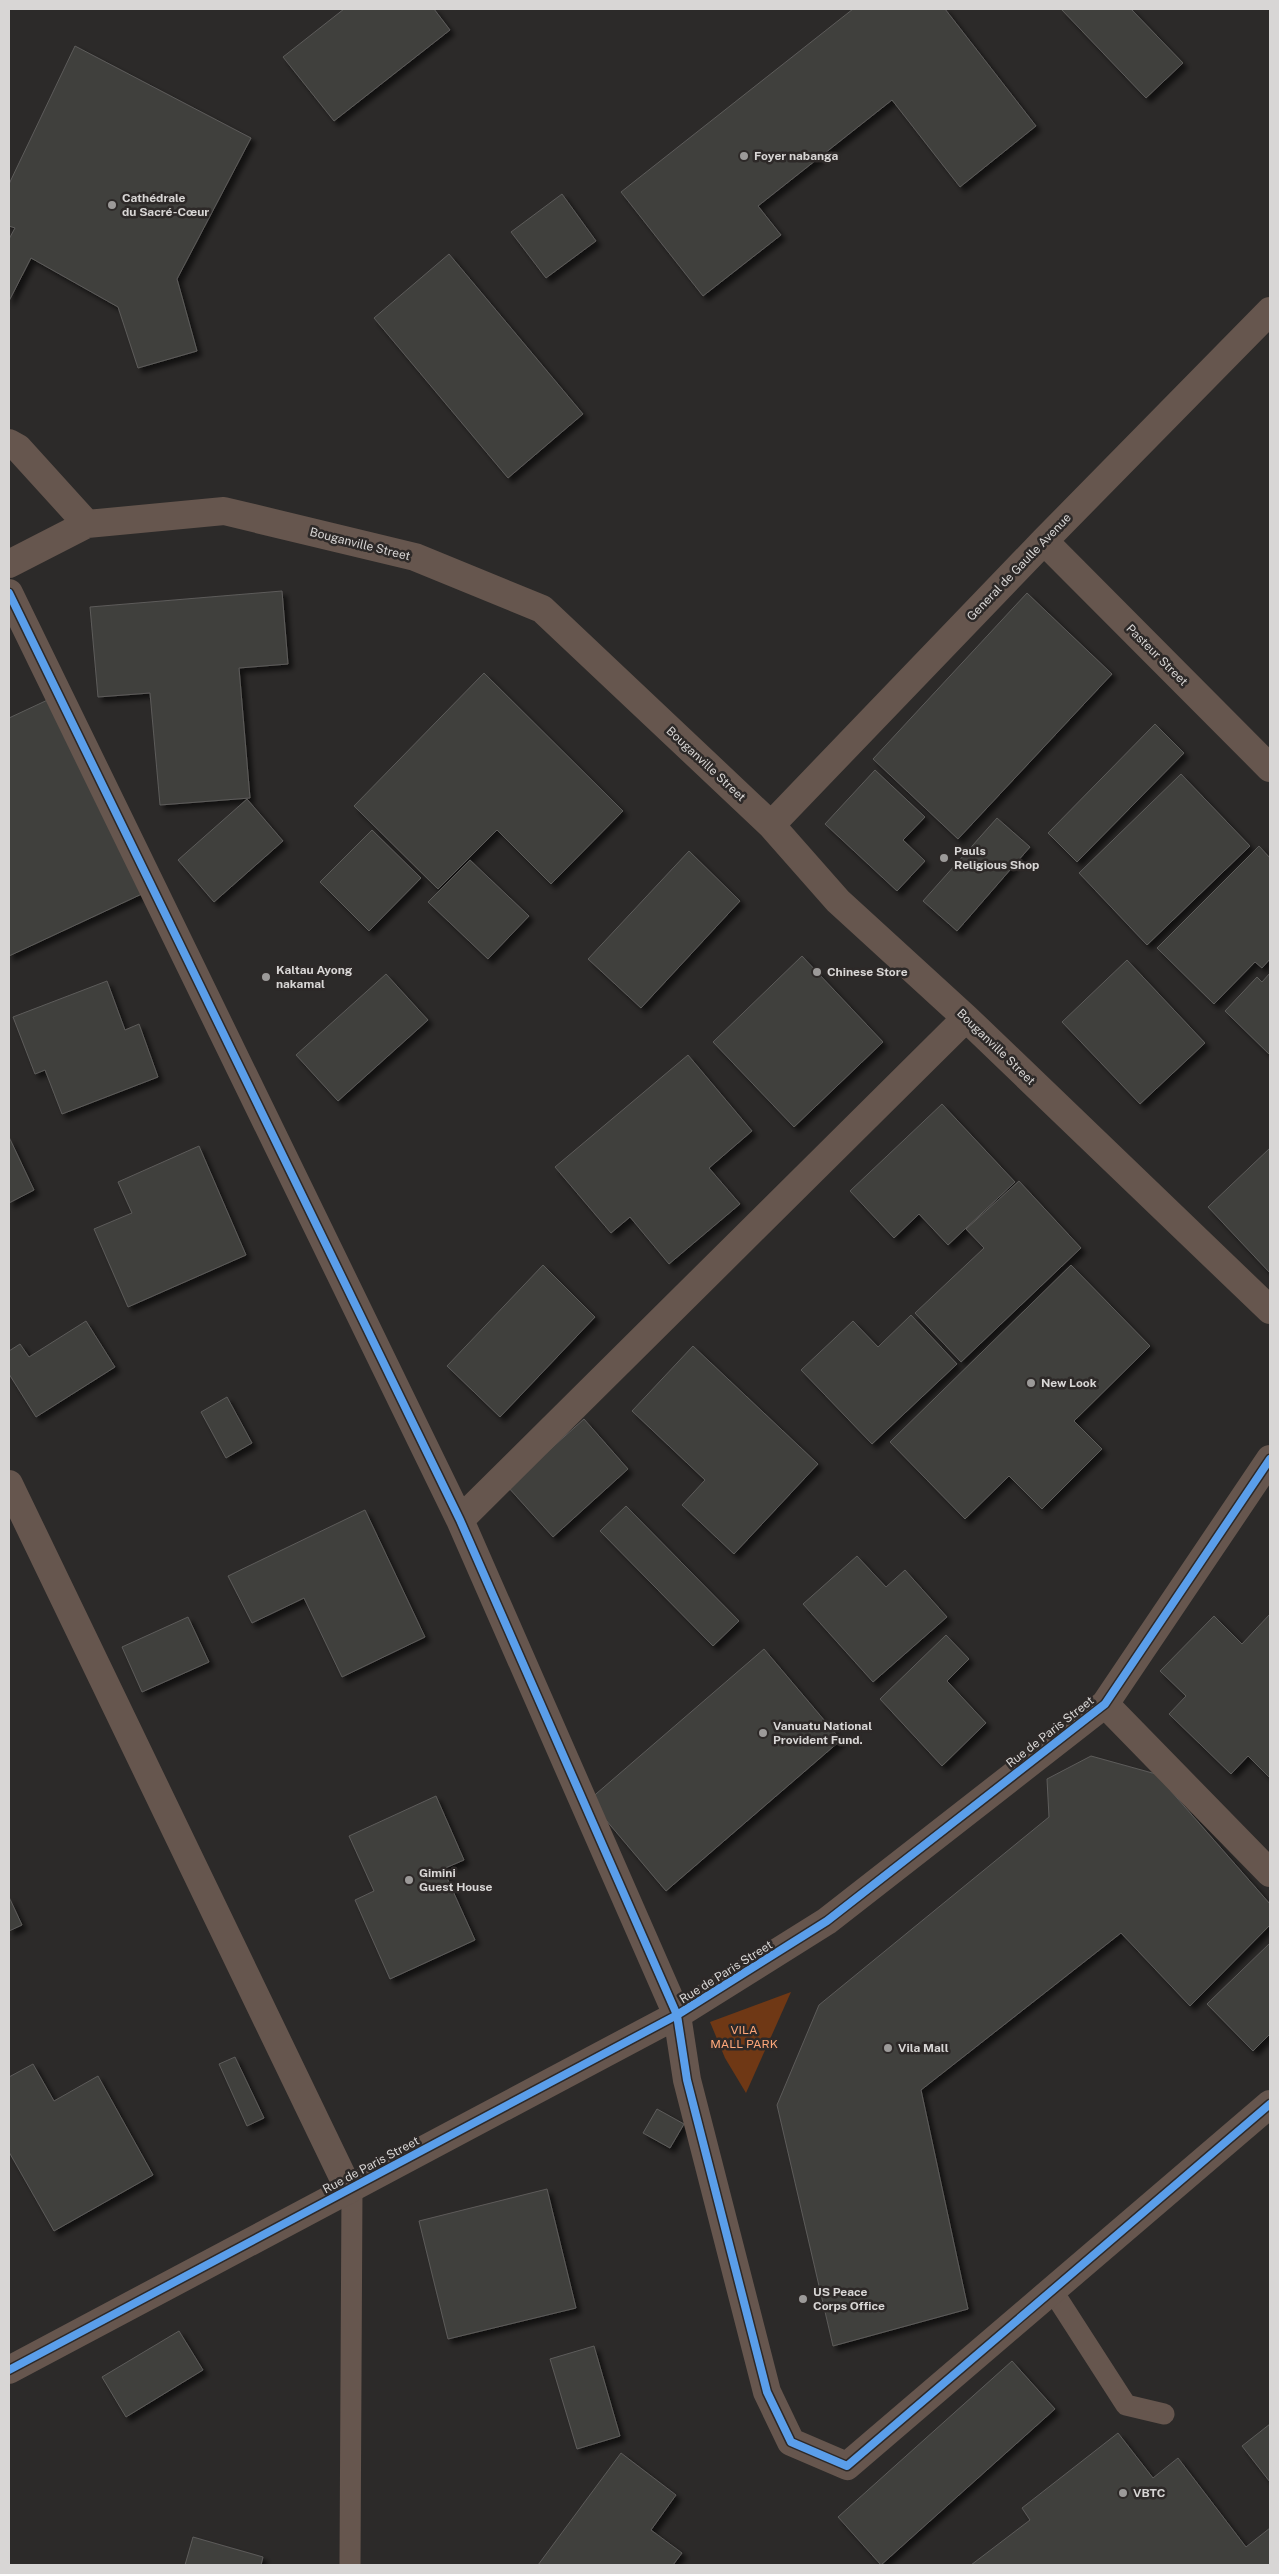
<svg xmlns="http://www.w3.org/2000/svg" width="1279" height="2574" font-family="'Public Sans',sans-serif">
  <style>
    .green { fill: #6f3815 }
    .building { fill: #403f3e; stroke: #5d5c5a; filter: url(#shadow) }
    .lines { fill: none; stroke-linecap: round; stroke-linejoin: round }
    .lane { stroke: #66564e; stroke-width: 21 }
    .street { stroke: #66564e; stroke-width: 28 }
    .cycleway-casing { stroke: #2d2928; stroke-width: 11 }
    .cycleway { stroke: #5a9eea; stroke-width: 8 }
    .poi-dot { fill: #9c9a99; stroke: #2d2928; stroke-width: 2 }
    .labels { text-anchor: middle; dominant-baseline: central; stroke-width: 5; stroke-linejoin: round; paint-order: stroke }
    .poi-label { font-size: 12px; font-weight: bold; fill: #d8d6d5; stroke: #2d2928; text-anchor: start }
    .street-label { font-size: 12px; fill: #d8d6d5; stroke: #2d2928 }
    .park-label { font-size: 12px; fill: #fda77a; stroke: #2d2928 }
  </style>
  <defs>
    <filter id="shadow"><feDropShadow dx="4.5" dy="4.5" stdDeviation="2.5" flood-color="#0009"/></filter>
  </defs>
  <rect width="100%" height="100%" fill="#2c2a29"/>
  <path class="green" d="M 791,1992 L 746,2093 L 725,2058 L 710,2022 Z"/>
  <path class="building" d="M 344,9 L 434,9 L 450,30 L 334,121 L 283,57 Z
    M 853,9 L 945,9 L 1036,126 L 960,187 L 892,100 L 758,206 L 781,235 L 703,296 L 621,192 Z
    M 1061,9 L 1131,9 L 1183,63 L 1146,98 Z
    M 75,46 L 251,138 L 177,279 L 197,351 L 138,368 L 118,307 L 31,258 L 9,301 L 9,239 L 15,228 L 9,226 L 9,184 Z
    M 562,194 L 596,241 L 546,278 L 511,232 Z
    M 449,254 L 583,414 L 508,478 L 374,318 Z
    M 282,591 L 288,664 L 239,668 L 250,798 L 160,805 L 150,693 L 98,697 L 90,607 Z
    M 1027,593 L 1112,674 L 958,839 L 873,759 Z
    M 484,673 L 623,811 L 551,884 L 497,830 L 438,889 L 354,806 Z
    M 54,697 L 144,893 L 9,956 L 9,718 Z
    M 1155,724 L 1184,753 L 1077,862 L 1048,833 Z
    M 875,770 L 925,817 L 903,840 L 925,861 L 897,891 L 825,824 Z
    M 1181,774 L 1250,846 L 1147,945 L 1079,873 Z
    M 247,799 L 283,841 L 214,902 L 178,860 Z
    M 997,818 L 1030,847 L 957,931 L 923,901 Z
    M 372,830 L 421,878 L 369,931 L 320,882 Z
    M 1259,846 L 1270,858 L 1270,959 L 1262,968 L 1255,962 L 1214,1004 L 1157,948 Z
    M 689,851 L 740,901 L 641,1008 L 588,959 Z
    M 470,860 L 529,916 L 488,959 L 428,902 Z
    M 802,956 L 883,1042 L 794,1127 L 713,1042 Z
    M 1127,960 L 1205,1043 L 1140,1104 L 1062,1022 Z
    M 1270,973 L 1270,1055 L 1225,1011 L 1257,977 L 1262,982 Z
    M 386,974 L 428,1020 L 338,1101 L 296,1055 Z
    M 107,981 L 125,1030 L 139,1024 L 158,1077 L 62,1114 L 45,1070 L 35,1074 L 13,1017 Z
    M 688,1055 L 752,1131 L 709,1168 L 740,1204 L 669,1264 L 630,1217 L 611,1233 L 555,1167 Z
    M 942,1104 L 1015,1182 L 948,1245 L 919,1214 L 894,1238 L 850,1191 Z
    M 9,1137 L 34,1190 L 9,1203 Z
    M 199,1146 L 246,1255 L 128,1307 L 94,1229 L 132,1213 L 118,1182 Z
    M 1270,1148 L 1270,1273 L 1208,1207 Z
    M 1019,1181 L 1081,1248 L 961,1362 L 915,1313 L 984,1248 L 966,1229 Z
    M 543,1265 L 595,1317 L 500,1417 L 447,1366 Z
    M 1071,1265 L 1150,1346 L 1074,1421 L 1102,1449 L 1042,1509 L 1009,1476 L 965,1519 L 890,1442 Z
    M 911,1315 L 957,1364 L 872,1444 L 801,1370 L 853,1321 L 878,1347 Z
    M 86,1321 L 115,1367 L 36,1417 L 9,1374 L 9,1351 L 20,1344 L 29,1357 Z
    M 693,1346 L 818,1464 L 734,1554 L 682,1505 L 705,1480 L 632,1411 Z
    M 227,1397 L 252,1443 L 226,1458 L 201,1412 Z
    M 584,1419 L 628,1469 L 553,1537 L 508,1487 Z
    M 626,1506 L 739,1621 L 713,1646 L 600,1531 Z
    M 365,1510 L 425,1637 L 342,1677 L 304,1598 L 252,1623 L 228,1576 Z
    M 857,1556 L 886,1587 L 905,1570 L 947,1617 L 873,1682 L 803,1604 Z
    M 1270,1614 L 1270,1778 L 1248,1756 L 1231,1774 L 1169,1714 L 1186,1696 L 1160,1671 L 1214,1616 L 1242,1644 Z
    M 188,1617 L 209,1662 L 142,1692 L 122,1647 Z
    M 946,1635 L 969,1659 L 947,1681 L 986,1723 L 942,1766 L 880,1699 Z
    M 764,1649 L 841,1740 L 666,1891 L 589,1800 Z
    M 1091,1756 L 1156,1774 L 1270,1904 L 1270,1925 L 1190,2006 L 1121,1933 L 921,2090 L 968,2309 L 833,2346 L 777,2105 L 819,2005 L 1049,1817 L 1047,1779 Z
    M 436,1796 L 464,1860 L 443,1869 L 475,1940 L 390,1979 L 355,1900 L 374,1891 L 349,1836 Z
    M 9,1897 L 22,1925 L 9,1931 Z
    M 1270,1943 L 1270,2034 L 1253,2051 L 1207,2004 Z
    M 235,2057 L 264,2118 L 247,2126 L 219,2064 Z
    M 33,2064 L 54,2101 L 98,2076 L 153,2175 L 54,2231 L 9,2152 L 9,2077 Z
    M 657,2109 L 684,2124 L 670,2148 L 643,2133 Z
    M 547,2189 L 576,2308 L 448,2339 L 419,2221 Z
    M 179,2331 L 203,2370 L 126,2417 L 102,2377 Z
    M 594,2346 L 620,2436 L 577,2449 L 550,2359 Z
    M 1012,2361 L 1055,2409 L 881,2565 L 838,2517 Z
    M 1270,2424 L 1270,2482 L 1242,2446 Z
    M 1118,2433 L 1153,2478 L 1178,2458 L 1246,2547 L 1270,2528 L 1270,2565 L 971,2565 L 1030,2520 L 1022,2508 Z
    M 621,2453 L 676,2495 L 651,2530 L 682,2553 L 673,2565 L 538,2565 Z
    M 193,2537 L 263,2557 L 261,2565 L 185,2565 Z"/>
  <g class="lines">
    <path class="lane" d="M 1052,2290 L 1126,2405 L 1164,2414
      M 350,2565 L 352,2188"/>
    <path class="street" d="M 9,443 L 18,448 L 87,524
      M 1044,541 L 1270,768
      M 9,564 L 87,524 L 224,511 L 415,557 L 542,609 L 771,825 L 838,901 L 966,1018 L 1270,1310
      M 9,593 L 460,1520 L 677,2015 L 687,2080 L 767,2392 L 791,2442 L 847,2466 L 1270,2104
      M 771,825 L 1044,541 L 1270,311
      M 9,1484 L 349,2190
      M 460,1520 L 966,1018
      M 1105,1704 L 1270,1873
      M 9,2370 L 677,2015 L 827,1921 L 1105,1704 L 1270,1459"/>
    <defs>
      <path id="cycleway" d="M 9,593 L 460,1520 L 677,2015 L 687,2080 L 767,2392 L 791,2442 L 847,2466 L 1270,2104
        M 9,2370 L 677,2015 L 827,1921 L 1105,1704 L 1270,1459"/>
    </defs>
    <use href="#cycleway" class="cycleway-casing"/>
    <use href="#cycleway" class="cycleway"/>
  </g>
  <g class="poi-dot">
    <circle cx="744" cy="156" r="5"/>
    <circle cx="112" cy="205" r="5"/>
    <circle cx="944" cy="858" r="5"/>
    <circle cx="817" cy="972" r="5"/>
    <circle cx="266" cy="977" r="5"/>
    <circle cx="1031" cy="1383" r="5"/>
    <circle cx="763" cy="1733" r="5"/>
    <circle cx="409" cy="1880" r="5"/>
    <circle cx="888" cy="2048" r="5"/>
    <circle cx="803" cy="2299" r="5"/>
    <circle cx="1123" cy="2493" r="5"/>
  </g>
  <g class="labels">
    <g class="poi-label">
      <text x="754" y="156">Foyer nabanga</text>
      <text x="122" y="198">Cathédrale<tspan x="122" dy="14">du Sacré-Cœur</tspan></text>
      <text x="954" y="851">Pauls<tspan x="954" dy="14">Religious Shop</tspan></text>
      <text x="276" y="970">Kaltau Ayong<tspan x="276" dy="14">nakamal</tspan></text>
      <text x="827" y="972">Chinese Store</text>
      <text x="1041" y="1383">New Look</text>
      <text x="773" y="1726">Vanuatu National<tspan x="773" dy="14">Provident Fund.</tspan></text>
      <text x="419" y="1873">Gimini<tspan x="419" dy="14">Guest House</tspan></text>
      <text x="898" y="2048">Vila Mall</text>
      <text x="813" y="2292">US Peace<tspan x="813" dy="14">Corps Office</tspan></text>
      <text x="1133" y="2493">VBTC</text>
    </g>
    <g class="street-label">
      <text transform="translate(360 544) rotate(14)">Bouganville Street</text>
      <text transform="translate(1019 567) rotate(-46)">General de Gaulle Avenue</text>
      <text transform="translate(1157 655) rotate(45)">Pasteur Street</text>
      <text transform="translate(706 764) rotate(43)">Bouganville Street</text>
      <text transform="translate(996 1047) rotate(44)">Bouganville Street</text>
      <text transform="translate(1050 1732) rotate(-38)">Rue de Paris Street</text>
      <text transform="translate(726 1972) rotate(-32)">Rue de Paris Street</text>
      <text transform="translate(371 2165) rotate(-28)">Rue de Paris Street</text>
    </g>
    <g class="park-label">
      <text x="744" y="2030">VILA<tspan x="744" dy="14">MALL PARK</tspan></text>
    </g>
  </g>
  <rect width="1279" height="2574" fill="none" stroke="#d8d6d5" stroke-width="20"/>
</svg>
